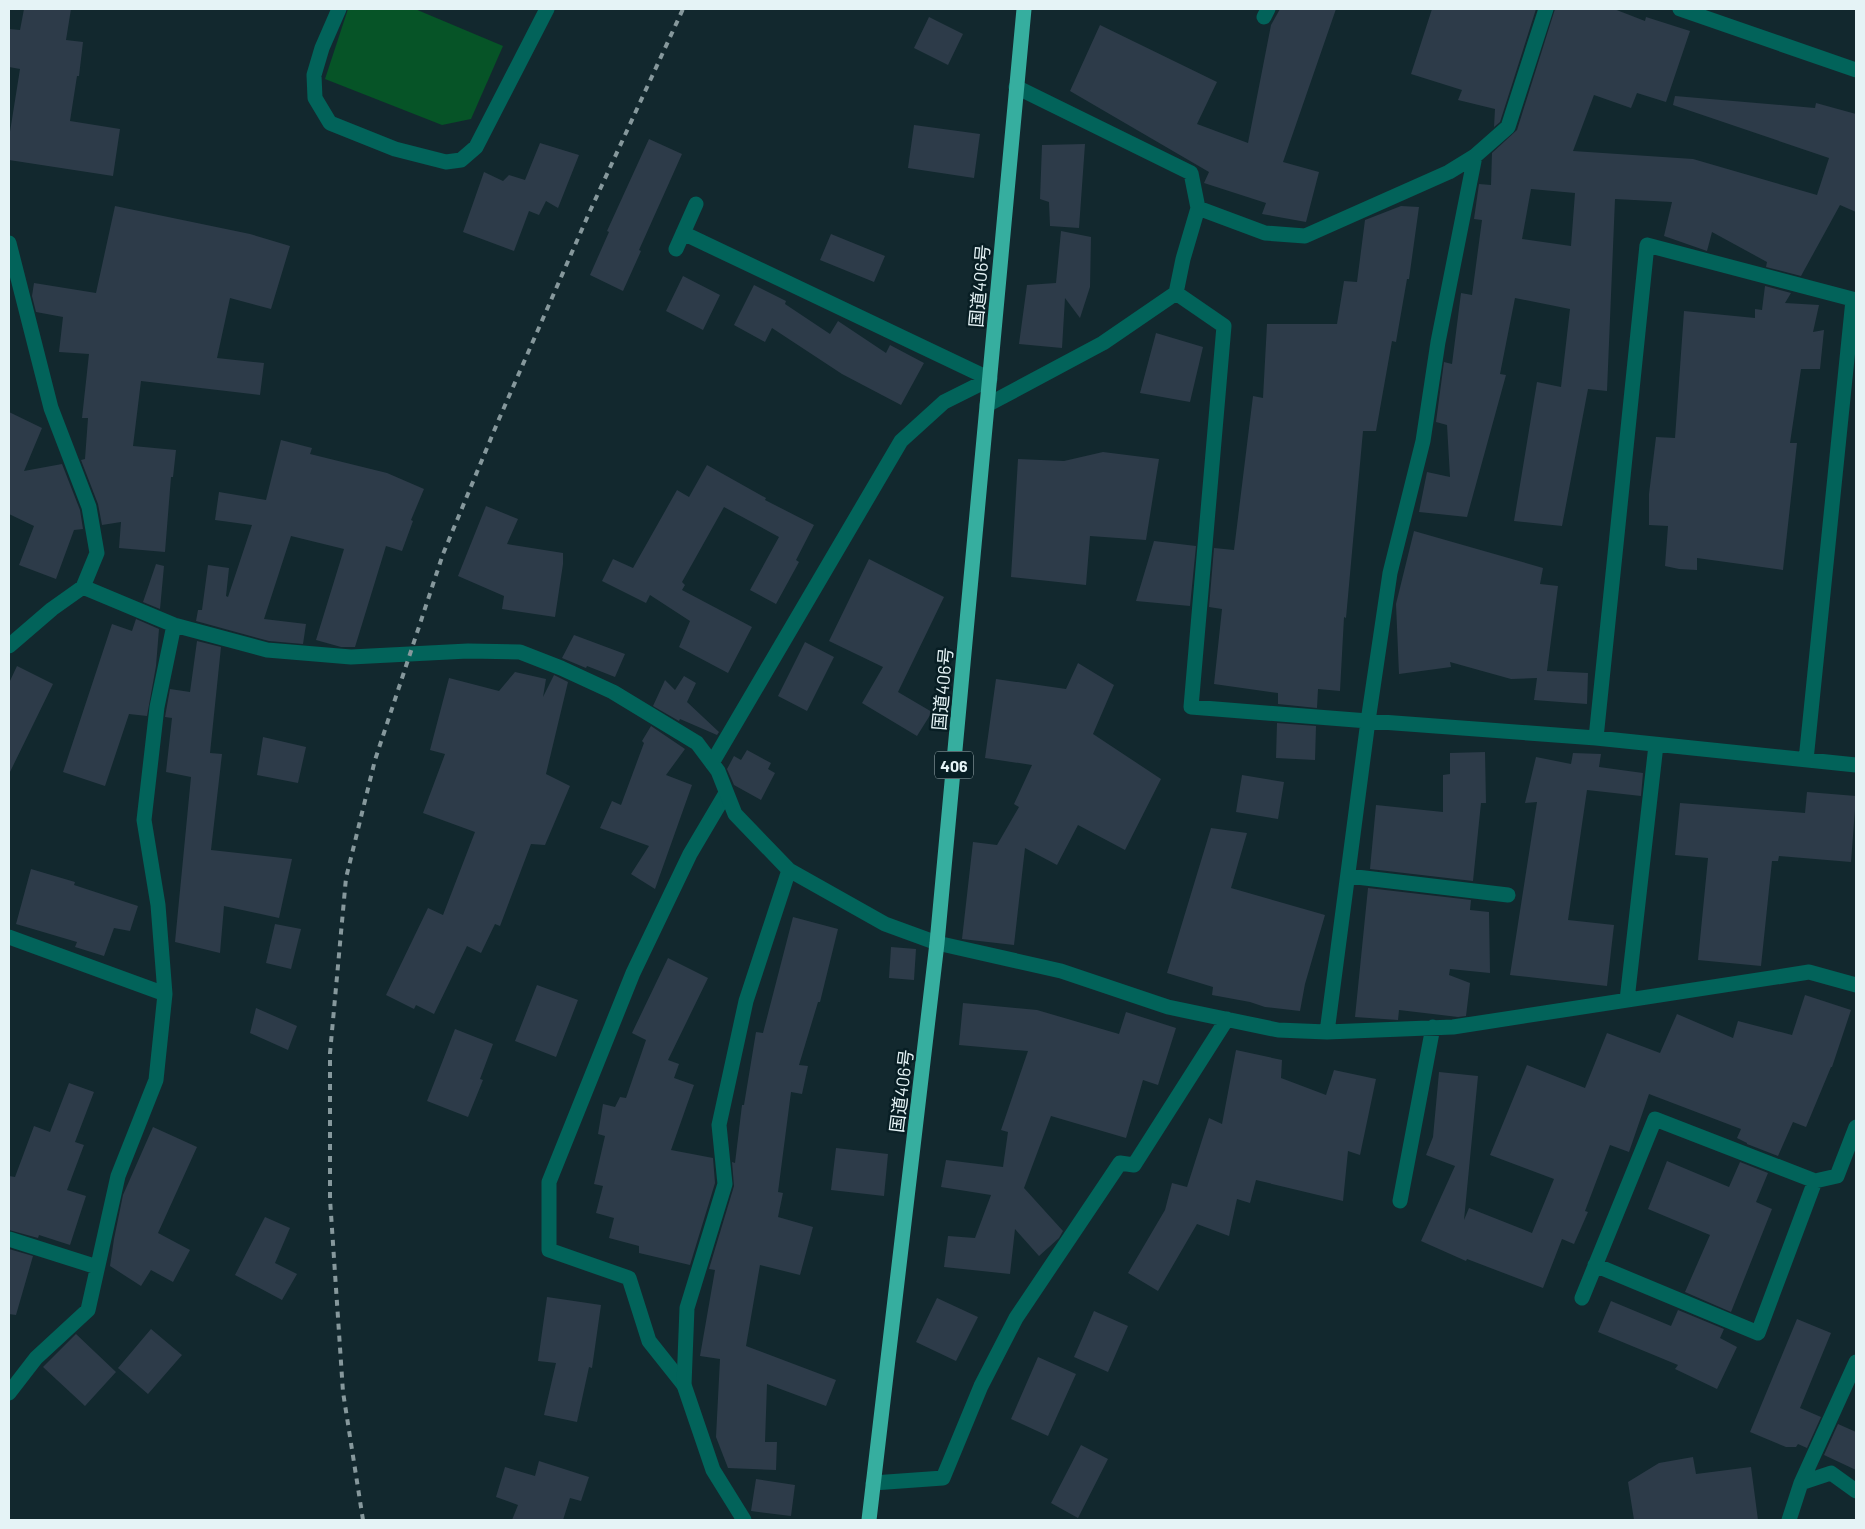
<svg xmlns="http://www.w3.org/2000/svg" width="1865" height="1529" font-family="Barlow,'Noto Sans JP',sans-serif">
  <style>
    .green { fill: #065427 }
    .building { fill: #2d3b49; fill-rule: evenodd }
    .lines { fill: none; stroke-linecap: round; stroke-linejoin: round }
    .lane { stroke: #02635a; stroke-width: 15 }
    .street { stroke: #02635a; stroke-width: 15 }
    .highway { stroke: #36ae9f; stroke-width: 15 }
    .rail { stroke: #86989c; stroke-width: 4; stroke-dasharray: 6 6; stroke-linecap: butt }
    .labels { text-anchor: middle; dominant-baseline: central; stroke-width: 5; stroke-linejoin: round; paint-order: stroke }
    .shield { fill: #081e24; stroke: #a3b3b7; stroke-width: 1 }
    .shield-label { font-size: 16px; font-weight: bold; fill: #e5f3f6 }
    .street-label { font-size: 18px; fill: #e5f3f6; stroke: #081e24 }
  </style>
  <rect width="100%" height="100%" fill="#12282e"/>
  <path class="green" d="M 348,9 L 415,9 L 503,46 L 471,119 L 442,125 L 325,79 Z"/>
  <path class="building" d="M 24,9 L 71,9 L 66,40 L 83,42 L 79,76 L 77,76 L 70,121 L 120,129 L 113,176 L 9,160 L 9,138 L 20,69 L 9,67 L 9,29 L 20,30 Z
    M 1280,9 L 1336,9 L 1283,162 L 1319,172 L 1306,222 L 1262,214 L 1266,203 L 1204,183 L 1209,172 L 1070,91 L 1100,25 L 1217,82 L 1197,124 L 1248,143 L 1271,25 Z
    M 1432,9 L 1536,9 L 1500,122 L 1494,127 L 1495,109 L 1458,100 L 1462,90 L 1411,74 Z
    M 1555,9 L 1614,9 L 1645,21 L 1646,17 L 1690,31 L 1666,102 L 1637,93 L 1631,108 L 1594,95 L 1573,151 L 1693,159 L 1817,195 L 1829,158 L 1673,105 L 1675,96 L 1815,108 L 1816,103 L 1856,114 L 1856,212 L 1840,205 L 1801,276 L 1766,267 L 1767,262 L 1712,232 L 1707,251 L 1664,236 L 1672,202 L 1615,199 L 1607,391 L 1588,389 L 1562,526 L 1514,521 L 1537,382 L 1561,387 L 1570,309 L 1515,298 L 1500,374 L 1506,375 L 1467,517 L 1419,512 L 1427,472 L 1450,477 L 1447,425 L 1436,422 L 1444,362 L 1452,364 L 1461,293 L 1472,295 L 1482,220 L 1474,219 L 1479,184 L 1491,185 L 1492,153 L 1517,130 ZM 1531,189 L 1575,193 L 1571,246 L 1522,239 Z
    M 929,17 L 963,34 L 948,65 L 914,48 Z
    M 914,125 L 980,134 L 974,178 L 908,168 Z
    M 649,139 L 682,154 L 639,250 L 641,251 L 623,291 L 590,275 L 609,232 L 607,231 Z
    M 540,143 L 579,155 L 558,208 L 546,201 L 539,215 L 529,211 L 514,251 L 463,232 L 484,172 L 503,181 L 509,175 L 525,180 Z
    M 1085,144 L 1079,228 L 1050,226 L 1049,202 L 1040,199 L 1042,145 Z
    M 115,206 L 250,234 L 290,246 L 271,309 L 230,298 L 217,358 L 264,363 L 260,395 L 141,381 L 133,446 L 176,450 L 173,477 L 171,477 L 165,552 L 119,548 L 121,522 L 102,525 L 98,504 L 81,460 L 85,459 L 88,418 L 82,418 L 89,354 L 59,352 L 63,317 L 36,312 L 32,296 L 34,283 L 96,293 Z
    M 1401,206 L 1419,207 L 1409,279 L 1407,279 L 1396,342 L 1392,341 L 1376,431 L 1363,431 L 1346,618 L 1344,617 L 1340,691 L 1318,689 L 1317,708 L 1278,704 L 1278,693 L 1214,684 L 1222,609 L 1209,607 L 1214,548 L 1234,550 L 1253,396 L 1263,398 L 1267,324 L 1337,324 L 1344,281 L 1357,282 L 1365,220 Z
    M 1061,231 L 1091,237 L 1090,287 L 1080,318 L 1065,298 L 1062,348 L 1019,344 L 1027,285 L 1056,283 Z
    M 831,234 L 885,256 L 874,282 L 820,260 Z
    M 683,276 L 720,295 L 703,330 L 666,311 Z
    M 754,285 L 786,301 L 785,304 L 830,334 L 838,321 L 886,353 L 890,345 L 924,363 L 901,405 L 842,374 L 772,328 L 765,342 L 734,325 Z
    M 1765,286 L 1791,293 L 1785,303 L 1819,305 L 1813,332 L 1824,330 L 1820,369 L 1801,369 L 1790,443 L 1797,443 L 1783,570 L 1697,558 L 1697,570 L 1679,569 L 1665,566 L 1668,526 L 1649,525 L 1649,494 L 1656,437 L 1675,438 L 1684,311 L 1755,318 L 1755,309 L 1762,310 Z
    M 1156,333 L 1203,347 L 1190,402 L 1140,393 Z
    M 9,412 L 42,428 L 24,471 L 62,464 L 80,510 L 83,529 L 74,530 L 56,579 L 19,565 L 34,526 L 9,514 Z
    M 281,440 L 312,448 L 310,454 L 387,473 L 424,489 L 411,520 L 413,521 L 402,551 L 386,546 L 355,647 L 341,647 L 316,640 L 344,549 L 291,536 L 264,619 L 306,624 L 303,644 L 269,641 L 196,621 L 198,610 L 202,610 L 208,565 L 229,568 L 226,596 L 228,597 L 252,525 L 215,520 L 219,492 L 266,500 Z
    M 1103,452 L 1159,459 L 1146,540 L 1090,536 L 1086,585 L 1011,577 L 1018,459 L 1064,461 Z
    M 707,465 L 766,498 L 765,500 L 814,525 L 796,560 L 799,562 L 776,604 L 750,590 L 779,537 L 724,507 L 682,582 L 685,585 L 682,590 L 752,627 L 728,673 L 679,647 L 690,621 L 650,595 L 646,603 L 602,581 L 613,559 L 633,568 L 677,490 L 689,497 Z
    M 486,506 L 518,519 L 507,544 L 563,553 L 563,564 L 555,617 L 502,609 L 504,596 L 458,576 Z
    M 1414,531 L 1543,568 L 1540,584 L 1558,586 L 1547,671 L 1588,673 L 1587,704 L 1534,700 L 1537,678 L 1511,679 L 1450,662 L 1451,667 L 1399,674 L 1396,604 Z
    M 1154,541 L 1196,546 L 1190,606 L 1136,601 Z
    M 869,559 L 944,597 L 898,692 L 932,712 L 917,736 L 862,703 L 883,667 L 829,641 Z
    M 156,564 L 164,566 L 160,609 L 143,602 Z
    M 136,619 L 159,629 L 156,666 L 147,716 L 129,714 L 105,786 L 63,772 L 112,624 L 132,631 Z
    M 574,635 L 625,654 L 615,677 L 587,666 L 586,668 L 562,658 Z
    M 197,641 L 221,647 L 210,753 L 222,754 L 211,850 L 292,859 L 279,918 L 224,906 L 220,953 L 175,942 L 191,777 L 166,772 L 172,718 L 165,717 L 170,689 L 190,692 Z
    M 805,642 L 834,657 L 807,711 L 778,696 Z
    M 1078,663 L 1114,685 L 1093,734 L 1161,779 L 1125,850 L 1078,825 L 1057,865 L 1025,848 L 1014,945 L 962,939 L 973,842 L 997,845 L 1019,807 L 1014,804 L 1032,765 L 985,758 L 996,679 L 1066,689 Z
    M 17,666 L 53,684 L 9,774 L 9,683 Z
    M 515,672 L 546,679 L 543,697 L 554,675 L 568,682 L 546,774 L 570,786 L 545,845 L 531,844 L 500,926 L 495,924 L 481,953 L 467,946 L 434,1014 L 416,1005 L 414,1009 L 386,995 L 428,908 L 443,915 L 475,832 L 423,813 L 445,754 L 430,750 L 449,678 L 499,691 Z
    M 684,676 L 696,683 L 687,702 L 719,732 L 717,735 L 680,719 L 679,721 L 653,706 L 665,680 L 675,690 Z
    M 1277,723 L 1316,726 L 1315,760 L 1276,758 Z
    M 651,726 L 685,749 L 666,775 L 692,785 L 655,889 L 631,874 L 649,846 L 600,828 L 612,801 L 621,805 L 644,743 L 642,741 Z
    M 263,737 L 306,747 L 298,783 L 257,775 Z
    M 747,750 L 771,763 L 768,769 L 775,773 L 761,800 L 734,785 L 727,769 L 734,756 L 741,760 Z
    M 1485,752 L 1486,803 L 1481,803 L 1473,881 L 1370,869 L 1376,805 L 1443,812 L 1443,775 L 1450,774 L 1450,753 Z
    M 1573,753 L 1601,754 L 1599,767 L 1643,773 L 1641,796 L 1587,790 L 1568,920 L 1614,925 L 1607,986 L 1510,975 L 1537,802 L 1525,803 L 1536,757 L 1571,764 Z
    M 1242,775 L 1284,782 L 1278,819 L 1236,812 Z
    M 1807,792 L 1856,796 L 1851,862 L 1779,856 L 1778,861 L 1772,861 L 1761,966 L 1698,960 L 1708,858 L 1675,855 L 1680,803 L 1805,813 Z
    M 1211,828 L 1247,833 L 1231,888 L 1325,915 L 1305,984 L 1300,1011 L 1265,1007 L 1250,1002 L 1212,995 L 1213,987 L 1167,973 Z
    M 31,869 L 75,882 L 74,885 L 138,906 L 130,931 L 114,928 L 104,956 L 75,947 L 77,942 L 16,924 Z
    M 1368,888 L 1471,900 L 1470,910 L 1489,912 L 1490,973 L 1450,969 L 1449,975 L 1470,983 L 1466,1016 L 1458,1017 L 1399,1010 L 1398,1020 L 1355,1017 Z
    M 793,917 L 838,929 L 820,1002 L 818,1002 L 799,1065 L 808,1066 L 802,1094 L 791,1092 L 778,1192 L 783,1193 L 778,1217 L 813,1227 L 800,1275 L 760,1265 L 746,1346 L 836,1380 L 826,1406 L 767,1384 L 765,1442 L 777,1442 L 776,1470 L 728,1468 L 716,1437 L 720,1359 L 700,1356 L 715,1270 L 709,1269 L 734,1186 L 732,1162 L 735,1163 L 742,1105 L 744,1105 L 756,1032 L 763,1033 Z
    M 275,924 L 301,929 L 291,969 L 266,963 Z
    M 891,947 L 916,949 L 914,980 L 889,978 Z
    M 668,958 L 708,978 L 668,1060 L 679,1064 L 674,1078 L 694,1085 L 671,1150 L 713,1158 L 715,1183 L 690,1265 L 639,1253 L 639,1246 L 609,1238 L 614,1218 L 596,1213 L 603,1186 L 594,1184 L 605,1136 L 598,1134 L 603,1104 L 615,1107 L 620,1097 L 626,1098 L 646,1040 L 632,1033 Z
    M 537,985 L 578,1000 L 556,1057 L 515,1041 Z
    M 1805,995 L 1851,1010 L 1832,1067 L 1831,1067 L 1806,1127 L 1793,1122 L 1778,1156 L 1747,1144 L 1747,1143 L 1737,1138 L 1741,1129 L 1649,1094 L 1629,1152 L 1610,1145 L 1585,1211 L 1588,1212 L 1574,1244 L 1562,1239 L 1543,1288 L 1467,1259 L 1466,1261 L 1421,1241 L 1455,1166 L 1426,1155 L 1433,1137 L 1439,1072 L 1478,1076 L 1464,1220 L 1469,1208 L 1532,1233 L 1554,1179 L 1490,1155 L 1527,1065 L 1585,1088 L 1607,1033 L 1660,1053 L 1677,1014 L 1733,1038 L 1738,1021 L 1792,1035 Z
    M 963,1003 L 1037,1010 L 1119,1034 L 1126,1012 L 1176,1028 L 1158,1085 L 1143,1080 L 1126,1138 L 1051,1116 L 1024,1188 L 1063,1231 L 1059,1238 L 1039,1256 L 1015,1229 L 1010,1274 L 944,1267 L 948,1236 L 975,1238 L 991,1195 L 941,1187 L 946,1160 L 1003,1167 L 1008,1132 L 1001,1130 L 1028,1051 L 959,1045 Z
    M 256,1008 L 297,1026 L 288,1050 L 250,1033 Z
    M 455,1029 L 493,1044 L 480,1079 L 483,1080 L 468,1117 L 427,1101 Z
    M 1236,1050 L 1282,1060 L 1281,1078 L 1326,1095 L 1334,1070 L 1376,1079 L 1360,1155 L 1348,1151 L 1343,1201 L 1256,1180 L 1250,1203 L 1237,1199 L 1229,1236 L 1197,1224 L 1158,1291 L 1128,1273 L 1165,1210 L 1172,1183 L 1187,1187 L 1209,1118 L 1222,1124 Z
    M 69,1083 L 94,1092 L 75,1142 L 84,1145 L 67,1190 L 86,1196 L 70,1245 L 39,1235 L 38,1238 L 9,1230 L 9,1176 L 15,1177 L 34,1126 L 50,1132 Z
    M 153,1127 L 197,1147 L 158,1233 L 190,1250 L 173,1282 L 151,1270 L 141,1286 L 110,1266 L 114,1239 L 123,1195 Z
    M 836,1148 L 888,1154 L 884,1196 L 831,1190 Z
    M 1667,1161 L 1729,1187 L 1740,1162 L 1768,1173 L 1756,1202 L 1772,1209 L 1731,1312 L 1685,1292 L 1710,1235 L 1648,1209 Z
    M 265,1217 L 290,1228 L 275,1263 L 297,1274 L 282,1300 L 235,1275 Z
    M 9,1249 L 33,1256 L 16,1315 L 9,1314 Z
    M 547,1297 L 601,1305 L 592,1368 L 589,1367 L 577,1422 L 544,1415 L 556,1363 L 538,1361 Z
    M 937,1298 L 978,1317 L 956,1361 L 916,1342 Z
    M 1611,1301 L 1671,1326 L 1678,1310 L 1724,1329 L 1720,1338 L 1737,1347 L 1717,1389 L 1675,1369 L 1678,1365 L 1598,1332 Z
    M 1094,1311 L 1128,1326 L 1108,1372 L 1074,1357 Z
    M 1797,1319 L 1831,1333 L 1800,1408 L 1821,1417 L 1807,1448 L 1798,1444 L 1796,1447 L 1786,1447 L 1750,1432 Z
    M 151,1329 L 182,1355 L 148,1394 L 118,1368 Z
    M 76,1334 L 116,1372 L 85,1406 L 43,1367 Z
    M 1038,1357 L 1076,1374 L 1048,1436 L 1011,1419 Z
    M 1838,1424 L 1856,1432 L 1856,1470 L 1824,1455 Z
    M 1081,1445 L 1108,1459 L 1078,1518 L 1051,1503 Z
    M 1693,1457 L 1696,1474 L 1751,1467 L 1758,1520 L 1634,1520 L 1628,1482 L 1659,1463 Z
    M 539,1461 L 589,1477 L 581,1501 L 570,1498 L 563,1520 L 512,1520 L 518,1505 L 496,1497 L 505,1467 L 535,1476 Z
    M 756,1479 L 795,1485 L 791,1516 L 751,1511 Z"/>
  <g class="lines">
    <path class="lane" d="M 684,1385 L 649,1341 L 629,1278 L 549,1250 L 549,1182 L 633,973 L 690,854 L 726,793"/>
    <path class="street" d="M 339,9 L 322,48 L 314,75 L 315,98 L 330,123 L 395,149 L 446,162 L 461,160 L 476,147 L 547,9
      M 1680,9 L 1856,70
      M 1264,17 L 1268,9
      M 1198,208 L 1265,233 L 1305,236 L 1449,172 L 1475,156 L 1508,127 L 1546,9
      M 683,233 L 990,379
      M 9,243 L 51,408 L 89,507 L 97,553 L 83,587 L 52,609 L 9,646
      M 676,249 L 696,204
      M 1176,293 L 1224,326 L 1191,707 L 1368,721 L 1390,573 L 1423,441 L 1438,342 L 1475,156
      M 987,405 L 1103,343 L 1176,293 L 1183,259 L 1198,208 L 1191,173 L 1016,87
      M 83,587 L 174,625 L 267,650 L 351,657 L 468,651 L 520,652 L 561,668 L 613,692 L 697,743 L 718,771 L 735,814 L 789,870 L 885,924 L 937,943 L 1061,971 L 1168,1007 L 1278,1030 L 1327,1032 L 1453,1027 L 1809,972 L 1856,985
      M 1596,738 L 1647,245 L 1856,300
      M 1806,760 L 1853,300
      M 712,763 L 901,441 L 944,402 L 990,379
      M 1348,876 L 1508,895
      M 9,937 L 165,994
      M 1627,1000 L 1656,745
      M 1327,1032 L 1368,721 L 1596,738 L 1856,765
      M 1400,1201 L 1433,1027
      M 9,1239 L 97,1267
      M 1595,1265 L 1758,1333 L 1815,1181
      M 1582,1298 L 1655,1119 L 1815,1181 L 1837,1176 L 1856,1127
      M 9,1393 L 36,1358 L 88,1310 L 118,1176 L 156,1080 L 165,994 L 158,905 L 144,820 L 157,707 L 174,625
      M 873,1483 L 943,1478 L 981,1386 L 1016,1318 L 1120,1163 L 1134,1165 L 1227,1019
      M 1801,1483 L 1831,1473 L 1856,1491
      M 744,1520 L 713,1470 L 684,1385 L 687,1308 L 725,1184 L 719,1125 L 746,1001 L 789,870
      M 1789,1520 L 1801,1483 L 1856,1362"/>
    <path class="highway" d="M 869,1520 L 937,943 L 1024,9"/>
    <path class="rail" d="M 363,1520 L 343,1392 L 330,1199 L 330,1053 L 346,878 L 375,760 L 443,554 L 499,419 L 590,211 L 683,9"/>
  </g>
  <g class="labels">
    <rect class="shield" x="935" y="751.5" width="38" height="27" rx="4"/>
    <g class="shield-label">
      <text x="954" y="765">406</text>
    </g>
    <g class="street-label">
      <text transform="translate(979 286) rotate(-85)">国道406号</text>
      <text transform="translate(942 689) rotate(-85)">国道406号</text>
      <text transform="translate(901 1091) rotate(-83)">国道406号</text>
    </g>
  </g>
  <rect width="1865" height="1529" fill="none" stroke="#e5f3f6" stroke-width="20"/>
</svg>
